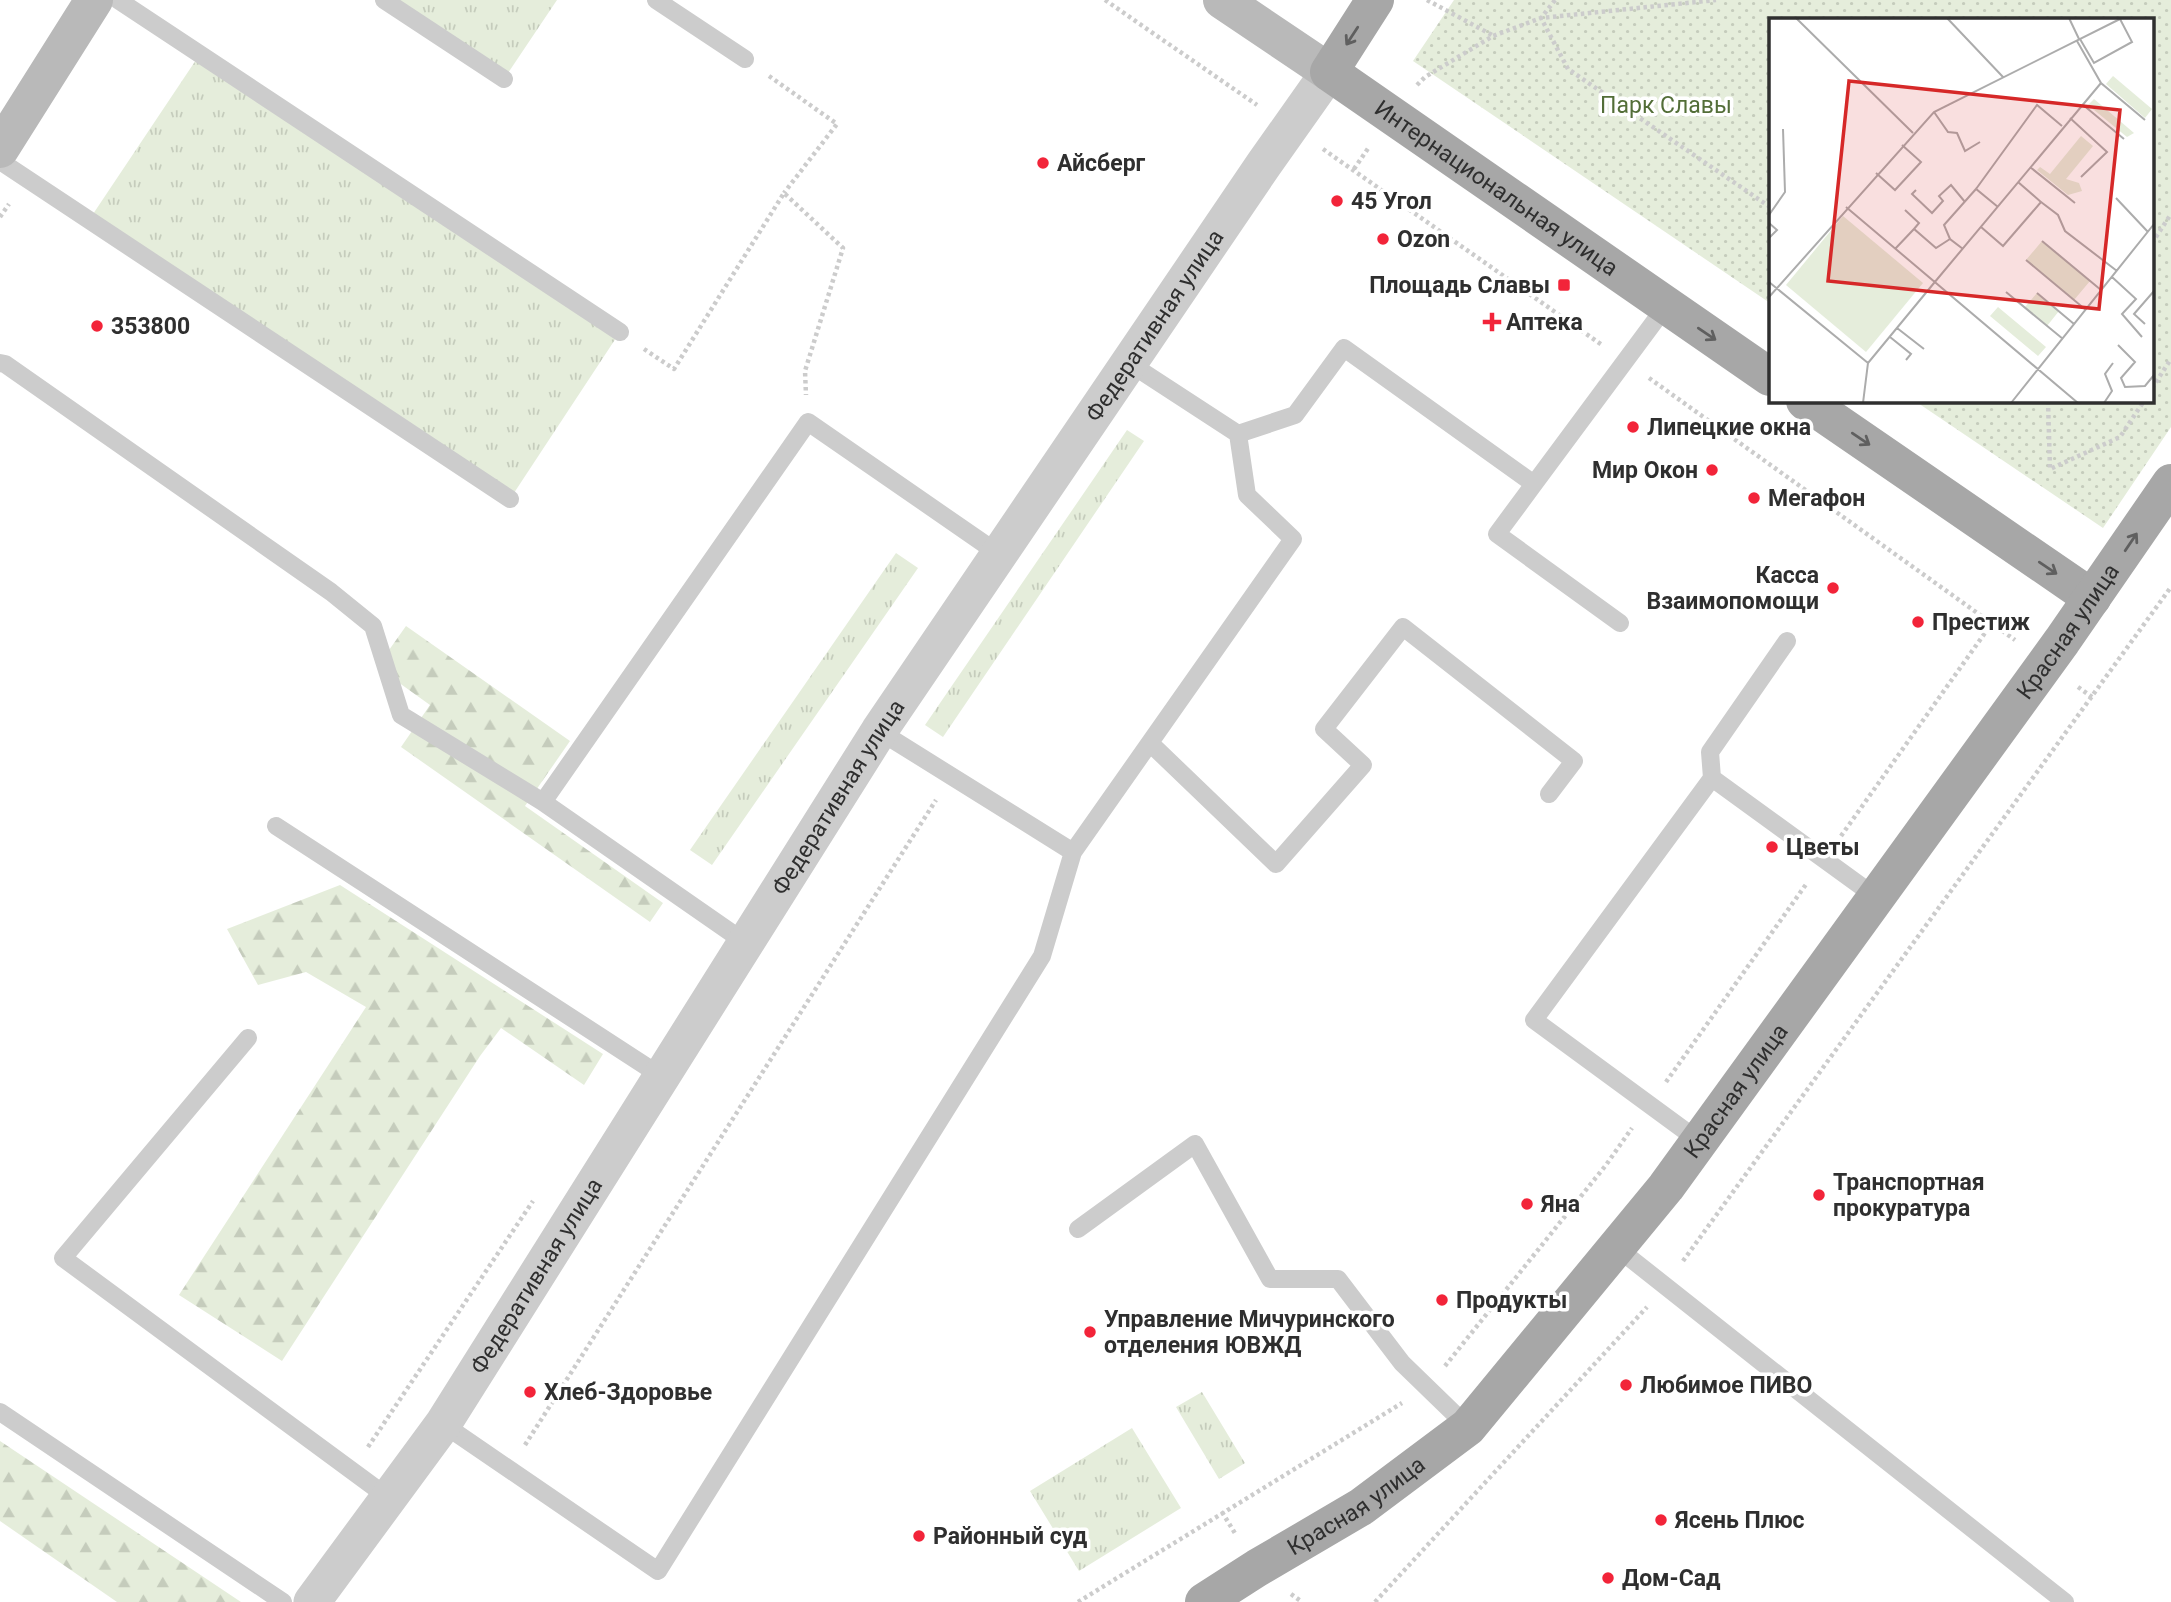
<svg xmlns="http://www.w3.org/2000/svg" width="2171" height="1602" font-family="Roboto,sans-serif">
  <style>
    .grass { fill: url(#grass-tufts) }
    .forest { fill: url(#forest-firs) }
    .park { fill: url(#park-dots) }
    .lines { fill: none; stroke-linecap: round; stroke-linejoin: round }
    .path { stroke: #ccc; stroke-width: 4.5; stroke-dasharray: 3.5 3.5; stroke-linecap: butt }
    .lane { stroke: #ccc; stroke-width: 18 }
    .street { stroke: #ccc; stroke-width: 37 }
    .secondary { stroke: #b9b9b9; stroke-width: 38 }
    .primary { stroke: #a7a7a7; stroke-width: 38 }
    .oneway { stroke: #5f5f5f }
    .poi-dot { fill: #f22439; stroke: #fff; stroke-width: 2.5 }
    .labels { text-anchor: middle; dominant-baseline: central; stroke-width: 7; stroke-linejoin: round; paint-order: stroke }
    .park-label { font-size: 23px; fill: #536e38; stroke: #fff }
    .poi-label { font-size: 23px; font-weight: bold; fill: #2f2f2f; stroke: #fff; text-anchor: start }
    .street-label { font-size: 23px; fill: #2f2f2f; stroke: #fff }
    .inset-road { fill: none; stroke: #acacac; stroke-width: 2 }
    .view { fill: #d62828; fill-opacity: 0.15; stroke: #d62828; stroke-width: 3.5 }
    .inset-edge { fill: none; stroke: #2f2f2f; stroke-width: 3.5 }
  </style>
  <defs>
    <pattern id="grass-tufts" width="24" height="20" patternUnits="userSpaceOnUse" patternTransform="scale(1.75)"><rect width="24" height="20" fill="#e5eddb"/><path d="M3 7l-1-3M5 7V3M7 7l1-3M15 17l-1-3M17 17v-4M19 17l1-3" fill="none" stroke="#c5ccbc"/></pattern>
    <pattern id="forest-firs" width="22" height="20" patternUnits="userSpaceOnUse" patternTransform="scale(1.75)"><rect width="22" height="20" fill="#e5eddb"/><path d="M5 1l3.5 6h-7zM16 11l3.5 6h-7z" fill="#c5ccbc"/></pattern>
    <pattern id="park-dots" width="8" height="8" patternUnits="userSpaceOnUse" patternTransform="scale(1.75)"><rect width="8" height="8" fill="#e5eddb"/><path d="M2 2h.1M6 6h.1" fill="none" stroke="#c5ccbc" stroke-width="1.8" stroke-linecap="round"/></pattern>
  </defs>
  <rect width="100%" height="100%" fill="#fff"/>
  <path class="grass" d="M 384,0 L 557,0 L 504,79 Z
    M 200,54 L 620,332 L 510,499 L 89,220 Z
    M 1127,430 L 1144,441 L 943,737 L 925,725 Z
    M 896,553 L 918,568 L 712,865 L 690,850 Z
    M 1202,1392 L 1245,1463 L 1219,1479 L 1176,1407 Z
    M 1132,1428 L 1181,1508 L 1079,1571 L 1030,1491 Z"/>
  <path class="forest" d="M 406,626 L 570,741 L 525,806 L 663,903 L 650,922 L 401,747 L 430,705 L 377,667 Z
    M 340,885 L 603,1054 L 584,1085 L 501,1028 L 480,1056 L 282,1361 L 179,1295 L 366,1007 L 306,972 L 258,985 L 227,929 Z
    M 0,1441 L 241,1602 L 117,1602 L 0,1521 Z"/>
  <path class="park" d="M 1454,0 L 2171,0 L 2171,427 L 2103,528 L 1915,401 L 2152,401 L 2152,19 L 1770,19 L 1770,303 L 1413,61 Z"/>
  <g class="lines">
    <path class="path" d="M 1105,0 L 1257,105
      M 1427,0 L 1492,35
      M 1555,0 L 1541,18 L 1568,69 L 1770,207
      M 769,76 L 837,124 L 784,193
      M 1417,85 L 1425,77 L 1493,36 L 1541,18 L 1716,0
      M 1323,149 L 1602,345
      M 1354,169 L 1369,147
      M 0,217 L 9,204
      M 2152,243 L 2171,214
      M 644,349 L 674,369 L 784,193 L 843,248 L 805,371 L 806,395
      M 1649,378 L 2015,640
      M 2152,388 L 2171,359
      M 2048,401 L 2050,469 L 2120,437 L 2144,401
      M 2078,687 L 2092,697
      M 1841,836 L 1992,623
      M 1666,1082 L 1807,883
      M 1683,1261 L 2171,587
      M 1445,1366 L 1606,1165 L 1632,1128
      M 525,1445 L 936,800
      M 368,1447 L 533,1201
      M 1222,1512 L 1236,1535
      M 1291,1594 L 1302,1602
      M 1078,1602 L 1402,1403
      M 1375,1602 L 1647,1307"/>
    <path class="lane" d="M 118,0 L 620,332
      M 384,0 L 504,79
      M 656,0 L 745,59
      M 0,161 L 510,499
      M 0,363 L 5,364 L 331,592 L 373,626 L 401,715 L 543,802
      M 1238,434 L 1295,415 L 1344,348 L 1534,484 L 1666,306
      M 1534,484 L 1497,534 L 1620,623
      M 879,731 L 1073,852 L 1293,539 L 1247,495 L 1238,434 L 1129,363
      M 1150,743 L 1276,864 L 1363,765 L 1324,729 L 1403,627 L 1574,761 L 1549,794
      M 1712,778 L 1710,752 L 1787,641
      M 276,826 L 661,1076
      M 746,943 L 543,802 L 808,422 L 999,554
      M 248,1038 L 63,1258 L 389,1498
      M 1699,1141 L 1534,1020 L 1712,778 L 1876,897
      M 1078,1229 L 1195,1144 L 1270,1279 L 1338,1279 L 1402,1363 L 1468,1427
      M 1616,1247 L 2065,1602
      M 0,1412 L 283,1602
      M 443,1424 L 658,1571 L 1042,956 L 1073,852"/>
    <path class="street" id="s1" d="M 312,1602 L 443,1424 L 879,731 L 1264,164 L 1329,72"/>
    <path class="secondary" d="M 1222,0 L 1329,72
      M 0,149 L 94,0"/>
    <g class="primary">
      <path id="s2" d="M 1375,0 L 1329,72 L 1770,377"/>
      <path d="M 1805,401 L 2092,598"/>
      <path id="s3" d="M 1204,1602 L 1257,1568 L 1361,1507 L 1468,1427 L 1666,1187 L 2062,641 L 2171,483"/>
    </g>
  </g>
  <defs><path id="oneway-shaft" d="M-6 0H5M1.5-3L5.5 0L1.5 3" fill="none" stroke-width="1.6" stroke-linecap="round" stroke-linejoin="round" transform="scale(1.75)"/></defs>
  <g class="oneway">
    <use href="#oneway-shaft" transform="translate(1352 36) rotate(123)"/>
    <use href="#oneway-shaft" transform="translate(1707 334) rotate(34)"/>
    <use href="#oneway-shaft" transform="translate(1861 439) rotate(34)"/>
    <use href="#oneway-shaft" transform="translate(2131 542) rotate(-56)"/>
    <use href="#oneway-shaft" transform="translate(2048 568) rotate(34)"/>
  </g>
  <g class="poi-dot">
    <circle cx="1043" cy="163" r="7"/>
    <circle cx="1337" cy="201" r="7"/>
    <circle cx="1383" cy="239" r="7"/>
    <rect x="1557" y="278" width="14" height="14" rx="3.5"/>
    <path d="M1488.5 311.5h7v7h7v7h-7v7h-7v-7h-7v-7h7z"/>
    <circle cx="97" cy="326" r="7"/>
    <circle cx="1633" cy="427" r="7"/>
    <circle cx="1712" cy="470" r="7"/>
    <circle cx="1754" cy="498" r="7"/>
    <circle cx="1833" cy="588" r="7"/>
    <circle cx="1918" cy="622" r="7"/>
    <circle cx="1772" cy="847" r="7"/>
    <circle cx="1819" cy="1195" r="7"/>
    <circle cx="1527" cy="1204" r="7"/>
    <circle cx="1442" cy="1300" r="7"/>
    <circle cx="1090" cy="1332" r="7"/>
    <circle cx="1626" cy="1385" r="7"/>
    <circle cx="530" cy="1392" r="7"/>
    <circle cx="1661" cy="1520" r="7"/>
    <circle cx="919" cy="1536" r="7"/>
    <circle cx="1608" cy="1578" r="7"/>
  </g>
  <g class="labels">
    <g class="park-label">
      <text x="1666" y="105">Парк Славы</text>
    </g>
    <g class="poi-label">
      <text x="1057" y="163">Айсберг</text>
      <text x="1351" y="201">45 Угол</text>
      <text x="1397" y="239">Ozon</text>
      <text x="1550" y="285" text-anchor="end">Площадь Славы</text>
      <text x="1506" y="322">Аптека</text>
      <text x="111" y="326">353800</text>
      <text x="1647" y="427">Липецкие окна</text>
      <text x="1698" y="470" text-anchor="end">Мир Окон</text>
      <text x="1768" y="498">Мегафон</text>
      <text x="1819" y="575" text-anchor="end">Касса<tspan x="1819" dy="26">Взаимопомощи</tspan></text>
      <text x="1932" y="622">Престиж</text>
      <text x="1786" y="847">Цветы</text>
      <text x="1833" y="1182">Транспортная<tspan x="1833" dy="26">прокуратура</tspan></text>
      <text x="1541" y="1204">Яна</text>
      <text x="1456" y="1300">Продукты</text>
      <text x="1104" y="1319">Управление Мичуринского<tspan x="1104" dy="26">отделения ЮВЖД</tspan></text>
      <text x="1640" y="1385">Любимое ПИВО</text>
      <text x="544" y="1392">Хлеб-Здоровье</text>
      <text x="1675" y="1520">Ясень Плюс</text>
      <text x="933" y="1536">Районный суд</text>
      <text x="1622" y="1578">Дом-Сад</text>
    </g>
    <g class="street-label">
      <text stroke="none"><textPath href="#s2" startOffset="289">Интернациональная улица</textPath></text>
      <text stroke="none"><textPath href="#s1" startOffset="1530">Федеративная улица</textPath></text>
      <text stroke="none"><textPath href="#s3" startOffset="1314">Красная улица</textPath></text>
      <text stroke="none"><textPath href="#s1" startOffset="962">Федеративная улица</textPath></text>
      <text stroke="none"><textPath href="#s3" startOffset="747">Красная улица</textPath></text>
      <text stroke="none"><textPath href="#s1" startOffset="396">Федеративная улица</textPath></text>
      <text stroke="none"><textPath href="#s3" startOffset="180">Красная улица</textPath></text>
    </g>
  </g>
  <g transform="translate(1769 18)">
    <rect width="385" height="385" fill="#fff"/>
    <path d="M 273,223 L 321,263 L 305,282 L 257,242 ZM 268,275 L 290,293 L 278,308 L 256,289 ZM 229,289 L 277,329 L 269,338 L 221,298 Z" fill="#e5eddb"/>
    <path d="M 344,58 L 383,91 L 376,100 L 337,66 ZM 325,81 L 365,115 L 358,119 L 319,87 ZM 312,118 L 324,128 L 297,161 L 310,165 L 313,173 L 299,177 L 268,152 L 271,149 L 281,156 Z" fill="#e5eddb"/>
    <path d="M 74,198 L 154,265 L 97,334 L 17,267 Z" fill="#e5eddb"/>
    <path class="inset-road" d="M 27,0 L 144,115M 178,0 L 234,59M 300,0 L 310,21M 311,21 L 325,45 L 363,24 L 351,1M 308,23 L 332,65 L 376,102M 313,86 L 355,121M 165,94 L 179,114 L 188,115 L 196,133 L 211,124M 301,100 L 338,134 L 312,159M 261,149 L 306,185M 107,155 L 126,172 L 152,144 L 133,127M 207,171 L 268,87 L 293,108M 147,172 L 143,176 L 163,195 L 174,183 L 170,178 L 182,167 L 196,184M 347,180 L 379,214M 272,184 L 289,197 L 296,213 L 348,253M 77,189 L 309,385M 136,192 L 150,205 L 145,211M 0,197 L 16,174 L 14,111M 0,205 L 8,212 L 0,220M 212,209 L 234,228 L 272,184 L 249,164M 273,223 L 332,272M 126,231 L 145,211 L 167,230 L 181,221M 194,231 L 181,221 L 175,207 L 207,171 L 229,189M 257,242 L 317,292M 343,259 L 367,281 L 353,296 L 373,319M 0,264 L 99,345M 165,265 L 332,65M 237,274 L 294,321M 268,275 L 305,306M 0,279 L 165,94 L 353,0M 376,306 L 365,296 L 385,273M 128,310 L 155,331M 121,319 L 142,336 L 137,342M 349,327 L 366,344 L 352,360 L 356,369 L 376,368 L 385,357M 94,385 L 99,345 L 165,265M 242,385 L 385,206M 335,385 L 343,373 L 336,356 L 344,345"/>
    <path class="view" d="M 80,63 L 351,92 L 330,291 L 59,263 Z"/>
    <rect width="385" height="385" class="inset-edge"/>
  </g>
</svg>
